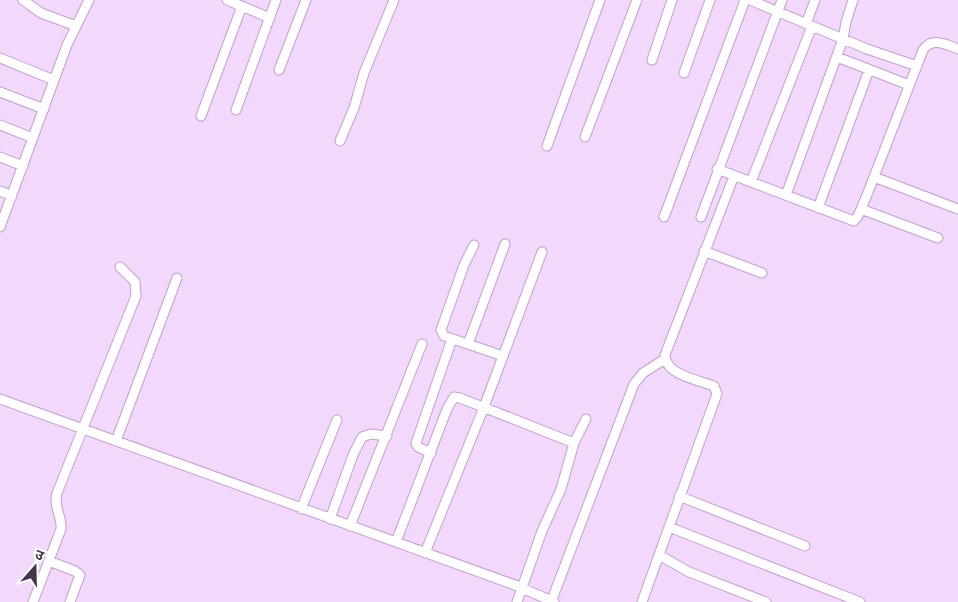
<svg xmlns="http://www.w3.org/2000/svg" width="958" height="602" font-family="'Exo 2','Noto Sans Devanagari',sans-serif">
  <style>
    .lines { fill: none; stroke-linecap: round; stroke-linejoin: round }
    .minor-casing { stroke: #c59dd3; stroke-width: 11 }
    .minor { stroke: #fff; stroke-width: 9 }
  </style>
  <rect width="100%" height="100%" fill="#f2d9fb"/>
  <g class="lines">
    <defs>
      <path id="minor" d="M 23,0 L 41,13 L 76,26
        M 227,0 L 270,18
        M 750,0 L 867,49 L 917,66
        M 806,24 L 815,0
        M 837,57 L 909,85
        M 0,58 L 54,80
        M 652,60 L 672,0
        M 279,70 L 306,0
        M 684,73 L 710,0
        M 0,92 L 44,109
        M 236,110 L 276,0
        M 201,116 L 242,6
        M 0,125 L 33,138
        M 585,137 L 637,0
        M 340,141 L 354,108 L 364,73 L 394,0
        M 547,146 L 600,0
        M 0,157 L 23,166
        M 717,169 L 854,221 L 858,216 L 867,195 L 923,50 C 932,37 945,44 958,49
        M 874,177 L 958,209
        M 751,182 L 812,26
        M 0,191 L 12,196
        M 786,195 L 843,39 L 846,22 L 853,0
        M 818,208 L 869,70
        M 861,209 L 938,238
        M 664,217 L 745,0
        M 701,217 L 782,0
        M 0,227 L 67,45 L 89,0
        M 474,245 L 464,265 L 441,330 L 444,336 L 503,356
        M 704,251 L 762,273
        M 468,344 L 505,244
        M 0,399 L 515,585 L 554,602
        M 116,441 L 177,278
        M 431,453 L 418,447 L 416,443 L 452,339
        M 679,496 L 805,546
        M 301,509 L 337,420
        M 330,519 L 353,455 L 362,437 L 371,434 L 387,436
        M 350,526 L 422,344
        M 669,527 L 860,602
        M 396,542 L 447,409 L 454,397 L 460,398 L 574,443
        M 425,553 L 484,407 L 542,252
        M 659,555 L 689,572 L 766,602
        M 49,561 L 75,571 L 80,575 L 70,602
        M 33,602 L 61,529 C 62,515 53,507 57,493 L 136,296 L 135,282 L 120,267
        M 517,602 L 542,531 L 561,489 L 574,443 L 586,419
        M 551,602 L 634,384 L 643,373 L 665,359
        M 642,602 L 717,394 L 714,386 C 699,380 665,375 665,355 L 734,176"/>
    </defs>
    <use href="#minor" class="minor-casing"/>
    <use href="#minor" class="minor"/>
  </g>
  <g transform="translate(35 567) rotate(20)" stroke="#ffffff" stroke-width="4" paint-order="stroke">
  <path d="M0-4L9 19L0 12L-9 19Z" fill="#45344b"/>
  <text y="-8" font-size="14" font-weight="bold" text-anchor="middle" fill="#45344b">उ</text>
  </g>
</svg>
